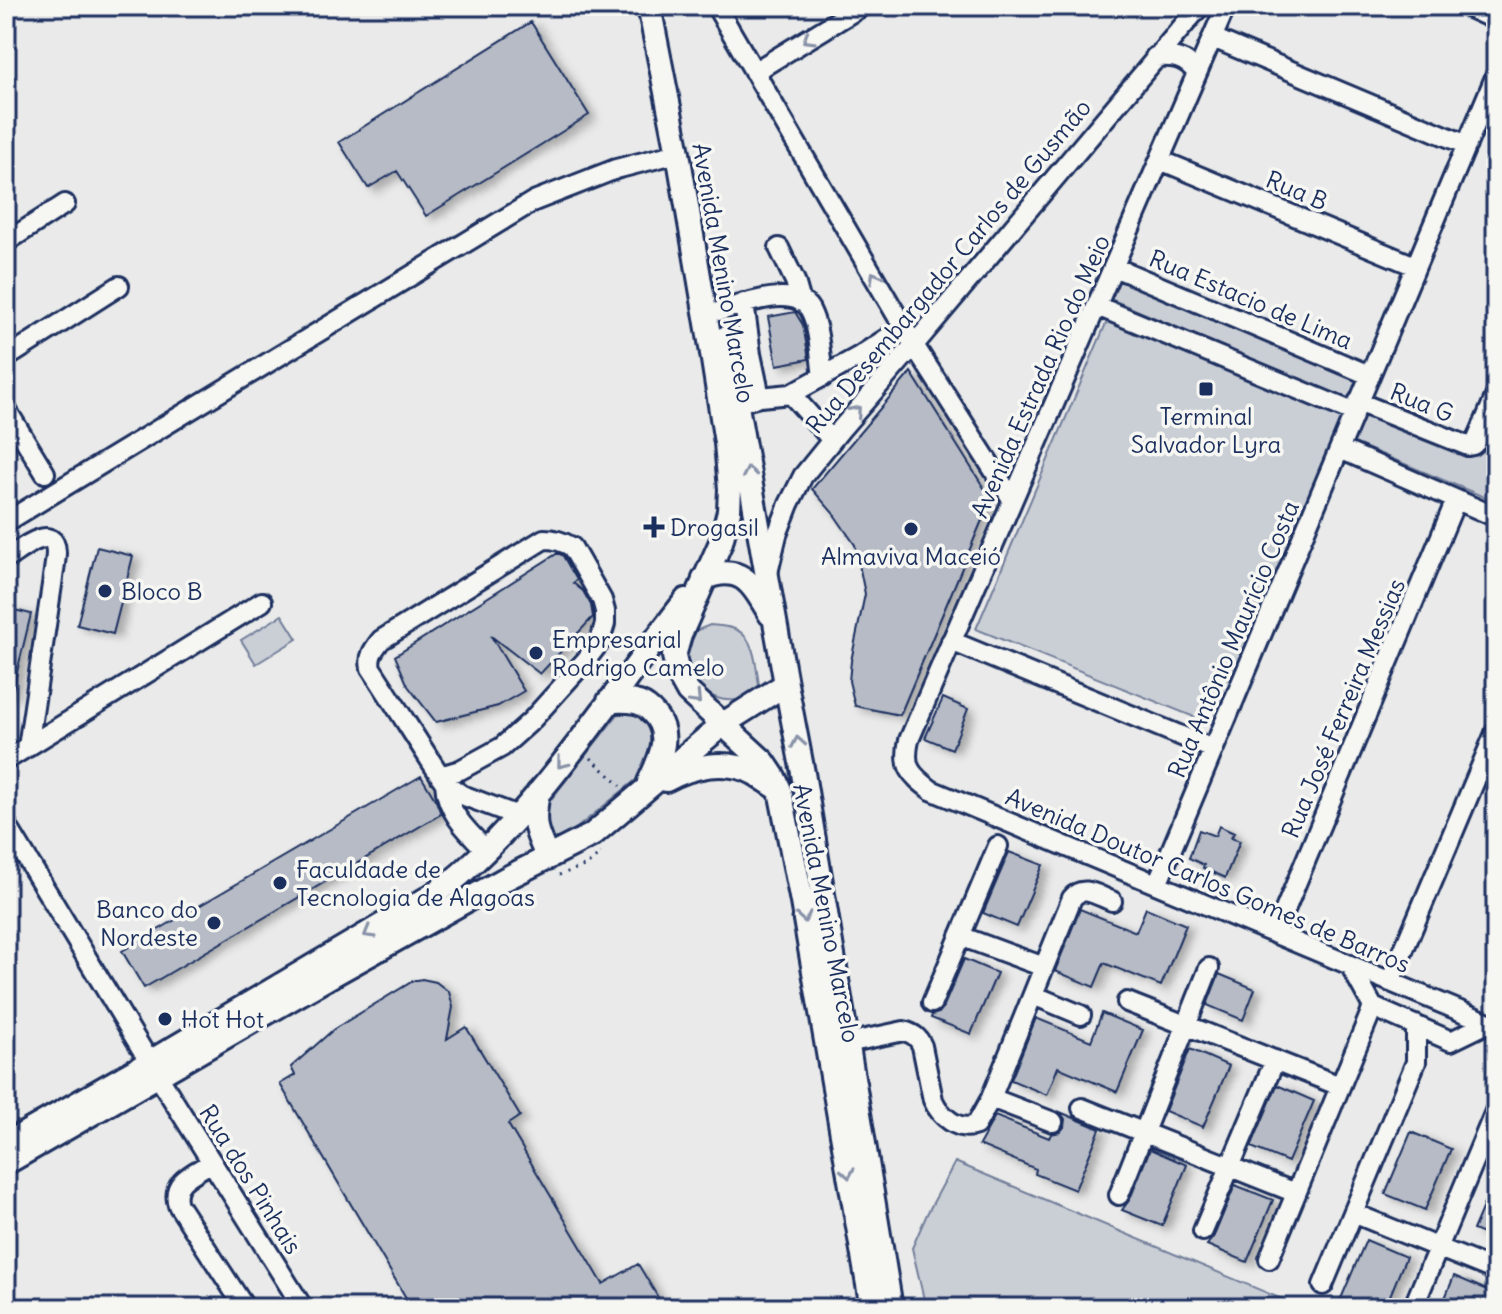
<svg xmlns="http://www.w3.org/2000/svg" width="1502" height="1314" font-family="Delius,sans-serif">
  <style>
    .green { fill: #caced5; stroke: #727e9a; stroke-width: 2 }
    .building { fill: #b6bbc6; stroke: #1b2f5e; stroke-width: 2; filter: url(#shadow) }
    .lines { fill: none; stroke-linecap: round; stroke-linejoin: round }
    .minor-casing { stroke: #1b2f5e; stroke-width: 24 }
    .major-casing { stroke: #1b2f5e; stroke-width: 28 }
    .path { stroke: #1b2f5e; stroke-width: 3; stroke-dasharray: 2 6; stroke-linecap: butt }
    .minor { stroke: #f6f6f2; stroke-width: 18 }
    .major { stroke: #f6f6f2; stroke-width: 22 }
    .oneway { stroke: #8892a8 }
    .poi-dot { fill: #1b2f5e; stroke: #f6f6f2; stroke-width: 3 }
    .labels { text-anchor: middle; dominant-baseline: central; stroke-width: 7; stroke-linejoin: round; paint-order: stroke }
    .street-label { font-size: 24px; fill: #1b2f5e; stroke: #f6f6f2 }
    .poi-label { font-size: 24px; fill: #1b2f5e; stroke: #f6f6f2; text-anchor: start }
  </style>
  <defs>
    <filter id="shadow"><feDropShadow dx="7" dy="4" stdDeviation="4" flood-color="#0004"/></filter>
  </defs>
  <rect width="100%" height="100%" fill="#e9eae9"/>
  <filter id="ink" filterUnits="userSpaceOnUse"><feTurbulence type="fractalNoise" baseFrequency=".0125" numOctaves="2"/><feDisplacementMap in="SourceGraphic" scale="16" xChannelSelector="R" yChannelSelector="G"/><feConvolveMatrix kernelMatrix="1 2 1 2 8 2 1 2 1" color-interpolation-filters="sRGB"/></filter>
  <g filter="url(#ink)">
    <path class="green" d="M 1117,276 L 1362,380 L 1353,402 L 1108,298 Z
      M 1110,314 L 1350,418 L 1214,725 L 976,629 Z
      M 1365,412 L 1467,455 C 1480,453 1490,450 1496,438 L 1496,502 L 1352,442 Z
      M 282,615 L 297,639 L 256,664 L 241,640 Z
      M 710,625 C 719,626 729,626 737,630 C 757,640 756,672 760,691 C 752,695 745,699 736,700 C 713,703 688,684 686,661 C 685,650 690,640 695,631 Z
      M 640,709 L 656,728 L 653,755 L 643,774 L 557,844 L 546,838 L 542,811 L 619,713 Z
      M 955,1162 L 1303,1308 L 926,1308 L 912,1248 L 927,1214 Z"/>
    <path class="building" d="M 531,22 L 589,115 L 426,216 L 397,171 L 368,188 L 339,142 Z
      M 795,312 L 803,325 L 809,359 L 777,365 L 768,317 Z
      M 911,372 L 991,499 L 900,715 L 855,706 L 849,681 L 851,661 L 865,594 L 855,545 L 833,513 L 812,489 Z
      M 97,547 L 133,556 L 113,634 L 77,625 Z
      M 558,553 L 563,556 L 577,580 L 573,583 L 583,591 L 591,605 L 593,617 L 540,674 L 491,636 L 524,691 L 498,706 L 436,722 L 408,686 L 395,656 Z
      M 6,608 L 31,614 L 11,697 L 6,696 Z
      M 943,698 L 968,709 L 952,749 L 925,738 Z
      M 421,776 L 436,801 L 441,814 L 144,988 L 122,951 Z
      M 1219,826 L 1234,833 L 1231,838 L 1240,841 L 1225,878 L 1203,868 L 1204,865 L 1189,858 L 1199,830 L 1215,836 Z
      M 1009,852 L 1043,865 L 1017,927 L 983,913 Z
      M 1146,908 L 1186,925 L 1161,986 L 1104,963 L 1094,987 L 1055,971 L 1080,909 L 1136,932 Z
      M 964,959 L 997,973 L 971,1034 L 931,1018 L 932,1015 L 939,1013 L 943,1008 Z
      M 1219,974 L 1255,989 L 1243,1020 L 1207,1005 Z
      M 422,979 L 436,982 L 449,992 L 453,1007 L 447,1039 L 466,1027 L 520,1116 L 508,1124 L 603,1284 L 638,1264 L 662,1304 L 654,1308 L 412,1308 L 280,1084 L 295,1075 L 291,1067 L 334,1029 L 413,981 Z
      M 1102,1013 L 1143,1030 L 1117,1092 L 1058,1067 L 1047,1095 L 1011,1080 L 1036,1018 L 1091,1041 Z
      M 1190,1049 L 1229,1066 L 1203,1127 L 1165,1111 Z
      M 1277,1085 L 1314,1101 L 1288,1162 L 1251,1147 Z
      M 1060,1112 L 1100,1129 L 1075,1190 L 1035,1174 L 1036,1169 L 979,1145 L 995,1116 L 1049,1138 L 1051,1134 L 1060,1132 L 1064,1127 L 1065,1119 Z
      M 1411,1132 L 1451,1149 L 1425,1210 L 1385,1194 Z
      M 1150,1149 L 1187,1165 L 1162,1226 L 1122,1210 L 1130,1199 Z
      M 1496,1176 L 1496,1225 L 1493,1224 L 1488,1236 L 1473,1230 Z
      M 1235,1185 L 1273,1200 L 1247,1262 L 1207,1245 L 1214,1236 Z
      M 1366,1240 L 1406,1257 L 1385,1308 L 1356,1308 L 1340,1301 Z
      M 1454,1276 L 1494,1293 L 1488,1308 L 1441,1308 Z"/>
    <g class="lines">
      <defs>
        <path id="minor" d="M 716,6 L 914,345 L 1012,499
          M 1226,6 L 909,740 C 903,767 910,774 931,790 L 1496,1026
          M 1465,6 L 1496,20
          M 1213,38 L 1467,145
          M 1155,57 C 1174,56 1185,57 1197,73
          M 754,72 L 862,6
          M 1160,160 L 1415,266
          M 6,242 L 65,204
          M 779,248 L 795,281 L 801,302
          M 1114,267 L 1369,375
          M 744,303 L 751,354 L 760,397
          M 1097,306 L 1353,412
          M 720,311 C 743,304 800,282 812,314 C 820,333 820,357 823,377
          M 6,358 L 119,286
          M 791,394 L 832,440
          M 1358,402 L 1468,446 L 1473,445 L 1476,442 L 1496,395
          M 737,403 L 760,397 L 791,394 L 858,357 L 904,327
          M 6,409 L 45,473
          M 1340,449 L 1496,517
          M 6,522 L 534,201 L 616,169 L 678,153
          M 6,559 C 17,552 55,520 56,552 C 56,560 54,569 53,578 L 28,747
          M 768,573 L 777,535 L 789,504 L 803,476 L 841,429 L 914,345 L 1200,6
          M 951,641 L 1213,749
          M 6,760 L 262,602
          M 440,776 L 460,770 L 502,747 L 531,721 L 586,660 L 599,643 L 605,624 L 605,611 L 602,600 L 572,547 C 562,541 555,539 544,539 L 381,640 C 374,649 368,656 371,668 C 396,706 420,745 445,783
          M 6,824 L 158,1076 L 303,1308
          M 486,850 C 467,831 446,811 445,783 L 462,795 L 518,816
          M 1157,884 L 1496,75
          M 1275,934 L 1456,500
          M 960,936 L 1044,967
          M 1350,965 L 1373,1007 L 1451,1041 L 1488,1023
          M 1390,982 L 1496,731
          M 1033,995 L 1081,1015
          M 1127,1002 L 1340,1086
          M 932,1003 L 998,846
          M 847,1043 L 904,1031 C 914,1034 918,1037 922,1046 L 933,1100 C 940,1116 958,1132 976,1125 L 991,1098 L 1072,898 C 1083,884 1098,896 1112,901
          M 991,1098 L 1053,1122
          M 1082,1108 L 1296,1193
          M 212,1162 C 195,1173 170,1181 178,1205 L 245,1308
          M 1119,1195 L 1209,968
          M 1353,1213 L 1496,1271
          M 1203,1231 L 1275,1060
          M 1269,1259 L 1373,1007
          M 1323,1285 L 1416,1062 L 1416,1025
          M 1413,1308 L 1496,1109"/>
        <path id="major" d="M 649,6 L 678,153 L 710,341 L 726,443 L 730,489 L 729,511 L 721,542 L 680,635 L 674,656 L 678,674 L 688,692 L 764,762 L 774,777 L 780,790 L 802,902 L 872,1308
          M 725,338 L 786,684 L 803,773 L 891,1308
          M 704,578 C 742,563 752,584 770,614
          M 609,701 C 617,701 627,700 635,702 C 641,703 647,707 651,711 C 674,733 660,759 649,782
          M 666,780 C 692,766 726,758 754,773 C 761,777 768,782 776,787
          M 538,793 C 532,823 535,831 548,858
          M 6,1144 L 150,1062 L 428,898 C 440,890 452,882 463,872 C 550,794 613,692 686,600
          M 6,1163 L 336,973 L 505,879 L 592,835 L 723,724 L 786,684"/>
      </defs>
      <use href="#minor" class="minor-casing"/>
      <use href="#major" class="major-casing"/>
      <path class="path" d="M 591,758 L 621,786
        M 559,875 L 587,865 L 601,853"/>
      <use href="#minor" class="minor"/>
      <use href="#major" class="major"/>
    </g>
    <defs><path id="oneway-chevron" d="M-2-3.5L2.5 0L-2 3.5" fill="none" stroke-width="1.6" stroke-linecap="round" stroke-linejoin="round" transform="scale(2)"/></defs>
    <g class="oneway">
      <use href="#oneway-chevron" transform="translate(808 39) rotate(148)"/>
      <use href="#oneway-chevron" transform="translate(875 277) rotate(-120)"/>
      <use href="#oneway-chevron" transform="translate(856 411) rotate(-49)"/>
      <use href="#oneway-chevron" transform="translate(749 472) rotate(-100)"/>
      <use href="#oneway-chevron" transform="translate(696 699) rotate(46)"/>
      <use href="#oneway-chevron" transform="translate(798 742) rotate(-100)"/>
      <use href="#oneway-chevron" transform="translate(562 763) rotate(129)"/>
      <use href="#oneway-chevron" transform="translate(804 917) rotate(80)"/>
      <use href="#oneway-chevron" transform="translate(369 933) rotate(150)"/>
      <use href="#oneway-chevron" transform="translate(848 1173) rotate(80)"/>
    </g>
  </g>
  <g class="poi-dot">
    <rect x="1198" y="381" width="16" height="16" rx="4"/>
    <path d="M650 515h8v8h8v8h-8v8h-8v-8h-8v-8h8z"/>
    <circle cx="911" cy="529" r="8"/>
    <circle cx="105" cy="591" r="8"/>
    <circle cx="536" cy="653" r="8"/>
    <circle cx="280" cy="883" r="8"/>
    <circle cx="214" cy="923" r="8"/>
    <circle cx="165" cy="1019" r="8"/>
  </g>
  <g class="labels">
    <g class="street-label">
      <text transform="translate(1297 190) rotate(23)">Rua B</text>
      <text transform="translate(948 266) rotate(-50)">Rua Desembargador Carlos de Gusmão</text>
      <text transform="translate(724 273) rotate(80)">Avenida Menino Marcelo</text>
      <text transform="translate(1251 299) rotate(23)">Rua Estacio de Lima</text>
      <text transform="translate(1040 376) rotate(-66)">Avenida Estrada Rio do Meio</text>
      <text transform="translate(1422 402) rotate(22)">Rua G</text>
      <text transform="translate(1233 639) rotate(-67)">Rua Antônio Maurício Costa</text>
      <text transform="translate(1343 708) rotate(-67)">Rua José Ferreira Messias</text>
      <text transform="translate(1208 880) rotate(23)">Avenida Doutor Carlos Gomes de Barros</text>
      <text transform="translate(827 913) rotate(79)">Avenida Menino Marcelo</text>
      <text transform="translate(251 1179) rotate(58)">Rua dos Pinhais</text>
    </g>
    <g class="poi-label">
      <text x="1206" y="416" text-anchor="middle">Terminal<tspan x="1206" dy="28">Salvador Lyra</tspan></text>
      <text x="670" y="527">Drogasil</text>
      <text x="911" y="556" text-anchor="middle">Almaviva Maceió</text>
      <text x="121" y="591">Bloco B</text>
      <text x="552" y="639">Empresarial<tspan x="552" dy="28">Rodrigo Camelo</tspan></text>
      <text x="296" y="869">Faculdade de<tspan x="296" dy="28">Tecnologia de Alagoas</tspan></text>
      <text x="198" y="909" text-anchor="end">Banco do<tspan x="198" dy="28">Nordeste</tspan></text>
      <text x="181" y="1019">Hot Hot</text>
    </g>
  </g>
  <rect width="1502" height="1314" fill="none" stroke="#f6f6f2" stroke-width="32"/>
  <rect x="16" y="16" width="1470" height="1282" fill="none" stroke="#1b2f5e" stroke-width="3" filter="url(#ink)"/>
</svg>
